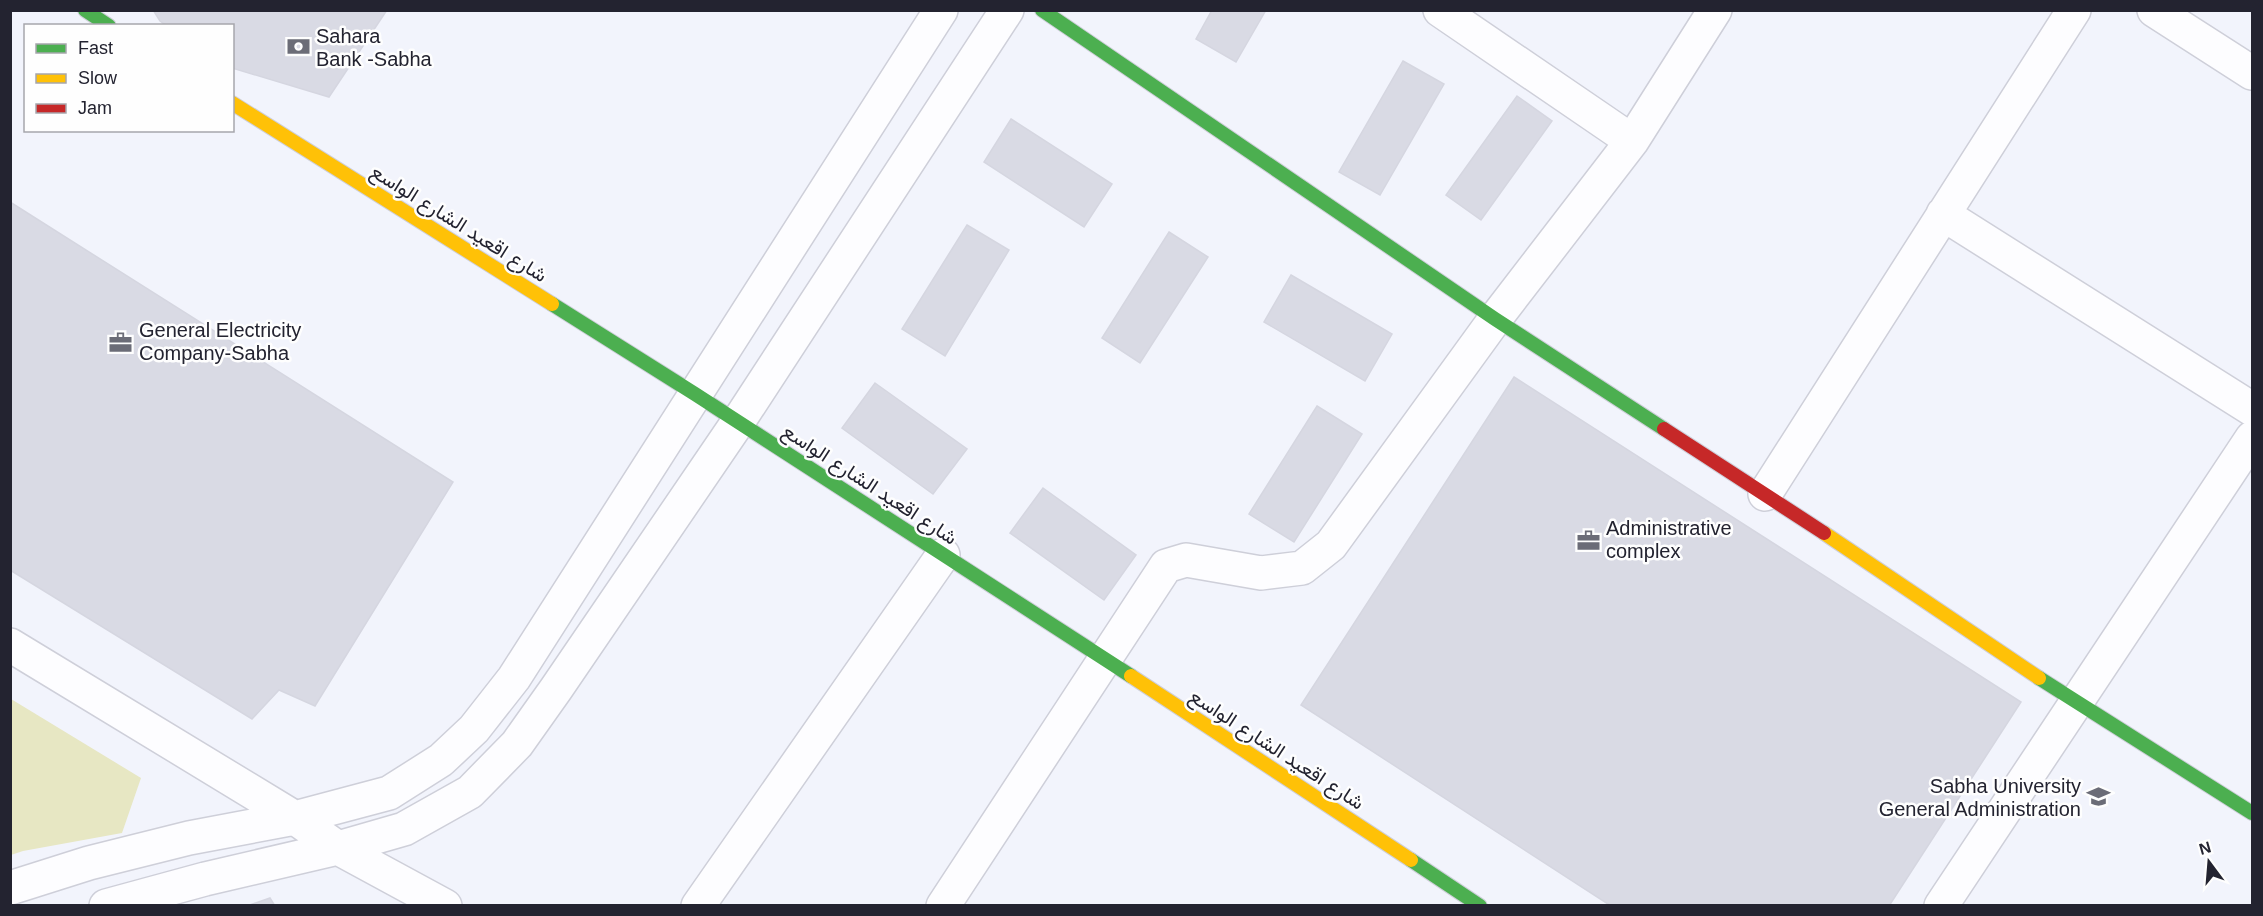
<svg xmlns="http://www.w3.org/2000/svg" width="2263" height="916" font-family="Helvetica,Vazirmatn,sans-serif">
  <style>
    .green { fill: #e7e7c3 }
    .building { fill: #d9dae4; stroke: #d5d6e0; stroke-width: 1.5 }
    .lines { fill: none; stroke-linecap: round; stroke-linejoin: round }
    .street-casing { stroke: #cecfd9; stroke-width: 36 }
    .fast-casing { stroke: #cecfd9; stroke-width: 16 }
    .slow-casing { stroke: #cecfd9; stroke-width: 16 }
    .jam-casing { stroke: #cecfd9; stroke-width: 16 }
    .street { stroke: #fdfdff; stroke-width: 33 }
    .fast { stroke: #4caf50; stroke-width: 14 }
    .slow { stroke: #ffc107; stroke-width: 14 }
    .jam { stroke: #c62828; stroke-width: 14 }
    .labels { text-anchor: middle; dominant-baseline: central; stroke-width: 5; stroke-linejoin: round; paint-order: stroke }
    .poi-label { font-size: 20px; fill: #232330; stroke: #fefefe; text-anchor: start }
    .street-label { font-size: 20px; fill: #232330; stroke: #fefefe }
  </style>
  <rect width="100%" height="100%" fill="#f2f4fc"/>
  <path class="green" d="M 11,699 L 141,778 L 122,833 L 23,851 L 11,855 Z"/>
  <path class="building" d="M 153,10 L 387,10 L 329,97 L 232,68 L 232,26 L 167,26 L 160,21 Z
    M 1212,10 L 1266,10 L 1236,62 L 1196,39 Z
    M 1403,61 L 1444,84 L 1380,195 L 1339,172 Z
    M 1517,96 L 1552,121 L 1481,220 L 1446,195 Z
    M 1011,119 L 1112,184 L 1084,227 L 984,162 Z
    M 10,202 L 453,482 L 315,706 L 279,690 L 252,719 L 10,570 Z
    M 967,225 L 1009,250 L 945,356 L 902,329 Z
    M 1169,232 L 1208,257 L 1140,363 L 1102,338 Z
    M 1291,275 L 1392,334 L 1365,381 L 1264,322 Z
    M 1514,377 L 2021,702 L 1889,906 L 1611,906 L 1301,705 Z
    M 875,383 L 967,449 L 933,494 L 842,428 Z
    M 1317,406 L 1362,434 L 1294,542 L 1249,514 Z
    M 1043,488 L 1136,555 L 1104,600 L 1010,533 Z
    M 270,898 L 275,906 L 247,906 Z"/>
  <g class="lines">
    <defs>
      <path id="street" d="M 1440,10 L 1632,141
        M 2154,10 L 2252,73
        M 1943,214 L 2252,409
        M 1765,494 L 2074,10
        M 10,645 L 295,818 L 338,848 L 445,906
        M 10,888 L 89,863 L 189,838 L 295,818 L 389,793 L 441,760 L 474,729 L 514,678 L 941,10
        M 106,906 L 205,879 L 338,848 L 404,829 L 470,792 L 517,744 L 556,689 L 738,422 L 1007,10
        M 698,906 L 943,555
        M 943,906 L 1166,566 L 1186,560 L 1261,573 L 1302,568 L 1331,545 L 1495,319 L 1632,141 L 1715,10
        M 1941,906 L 2252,438"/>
      <path id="fast" d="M 85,10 L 109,26
        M 1042,10 L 1495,319 L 1664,429
        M 552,304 L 695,394 L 1131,676
        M 2039,678 L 2252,813
        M 1411,860 L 1480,906"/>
      <path id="slow" d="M 232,103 L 552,304
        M 1824,533 L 2039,678
        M 1131,676 L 1411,860"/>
      <path id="jam" d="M 1664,429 L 1824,533"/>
    </defs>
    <use href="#street" class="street-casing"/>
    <use href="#fast" class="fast-casing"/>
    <use href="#slow" class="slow-casing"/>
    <use href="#jam" class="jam-casing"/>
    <use href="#street" class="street"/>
    <use href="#fast" class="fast"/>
    <use href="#slow" class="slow"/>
    <use href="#jam" class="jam"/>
  </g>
  <defs>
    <symbol id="bank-bare" viewBox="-9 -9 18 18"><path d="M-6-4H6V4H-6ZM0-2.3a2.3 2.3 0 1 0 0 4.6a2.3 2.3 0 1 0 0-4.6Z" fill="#6b6c77" stroke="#fefefe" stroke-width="2.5" paint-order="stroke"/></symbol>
    <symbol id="office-bare" viewBox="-9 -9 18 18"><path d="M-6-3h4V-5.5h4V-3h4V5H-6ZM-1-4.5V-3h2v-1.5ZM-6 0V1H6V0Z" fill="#6b6c77" stroke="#fefefe" stroke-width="2.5" paint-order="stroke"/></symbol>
    <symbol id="university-bare" viewBox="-9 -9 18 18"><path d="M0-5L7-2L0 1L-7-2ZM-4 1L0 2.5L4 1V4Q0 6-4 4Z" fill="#6b6c77" stroke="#fefefe" stroke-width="2.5" paint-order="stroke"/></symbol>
  </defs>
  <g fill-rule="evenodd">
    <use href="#bank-bare" x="282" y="30" width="33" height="33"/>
    <use href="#office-bare" x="104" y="326" width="33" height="33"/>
    <use href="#office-bare" x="1572" y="524" width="33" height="33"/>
    <use href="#university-bare" x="2082" y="780" width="33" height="33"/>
  </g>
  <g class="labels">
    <g class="poi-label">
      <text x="316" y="36">Sahara<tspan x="316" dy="23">Bank -Sabha</tspan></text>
      <text x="139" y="330">General Electricity<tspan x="139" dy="23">Company-Sabha</tspan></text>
      <text x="1606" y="528">Administrative<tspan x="1606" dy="23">complex</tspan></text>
      <text x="2081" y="786" text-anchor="end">Sabha University<tspan x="2081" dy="23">General Administration</tspan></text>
    </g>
    <g class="street-label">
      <text transform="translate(459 223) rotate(32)">شارع اقعيد الشارع الواسع</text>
      <text transform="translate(870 484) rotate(33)">شارع اقعيد الشارع الواسع</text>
      <text transform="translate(1277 749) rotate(33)">شارع اقعيد الشارع الواسع</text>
    </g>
  </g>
  <rect width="2263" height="916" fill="none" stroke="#232330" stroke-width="24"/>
  <rect x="24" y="24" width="210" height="108" fill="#fefefe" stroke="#a6a6ac" stroke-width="1.5"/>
  <rect x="36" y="44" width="30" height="9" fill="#4caf50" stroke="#a6a6ac" stroke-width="1.5"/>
  <text x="78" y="54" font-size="18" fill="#232330">Fast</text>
  <rect x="36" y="74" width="30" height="9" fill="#ffc107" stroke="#a6a6ac" stroke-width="1.5"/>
  <text x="78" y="84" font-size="18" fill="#232330">Slow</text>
  <rect x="36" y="104" width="30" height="9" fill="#c62828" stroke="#a6a6ac" stroke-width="1.5"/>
  <text x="78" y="114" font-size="18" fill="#232330">Jam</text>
  <g transform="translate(2209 862) rotate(344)" stroke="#fefefe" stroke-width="4.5" paint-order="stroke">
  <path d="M0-4.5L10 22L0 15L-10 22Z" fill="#232330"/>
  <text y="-9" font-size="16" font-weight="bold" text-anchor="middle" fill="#232330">N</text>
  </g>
</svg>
